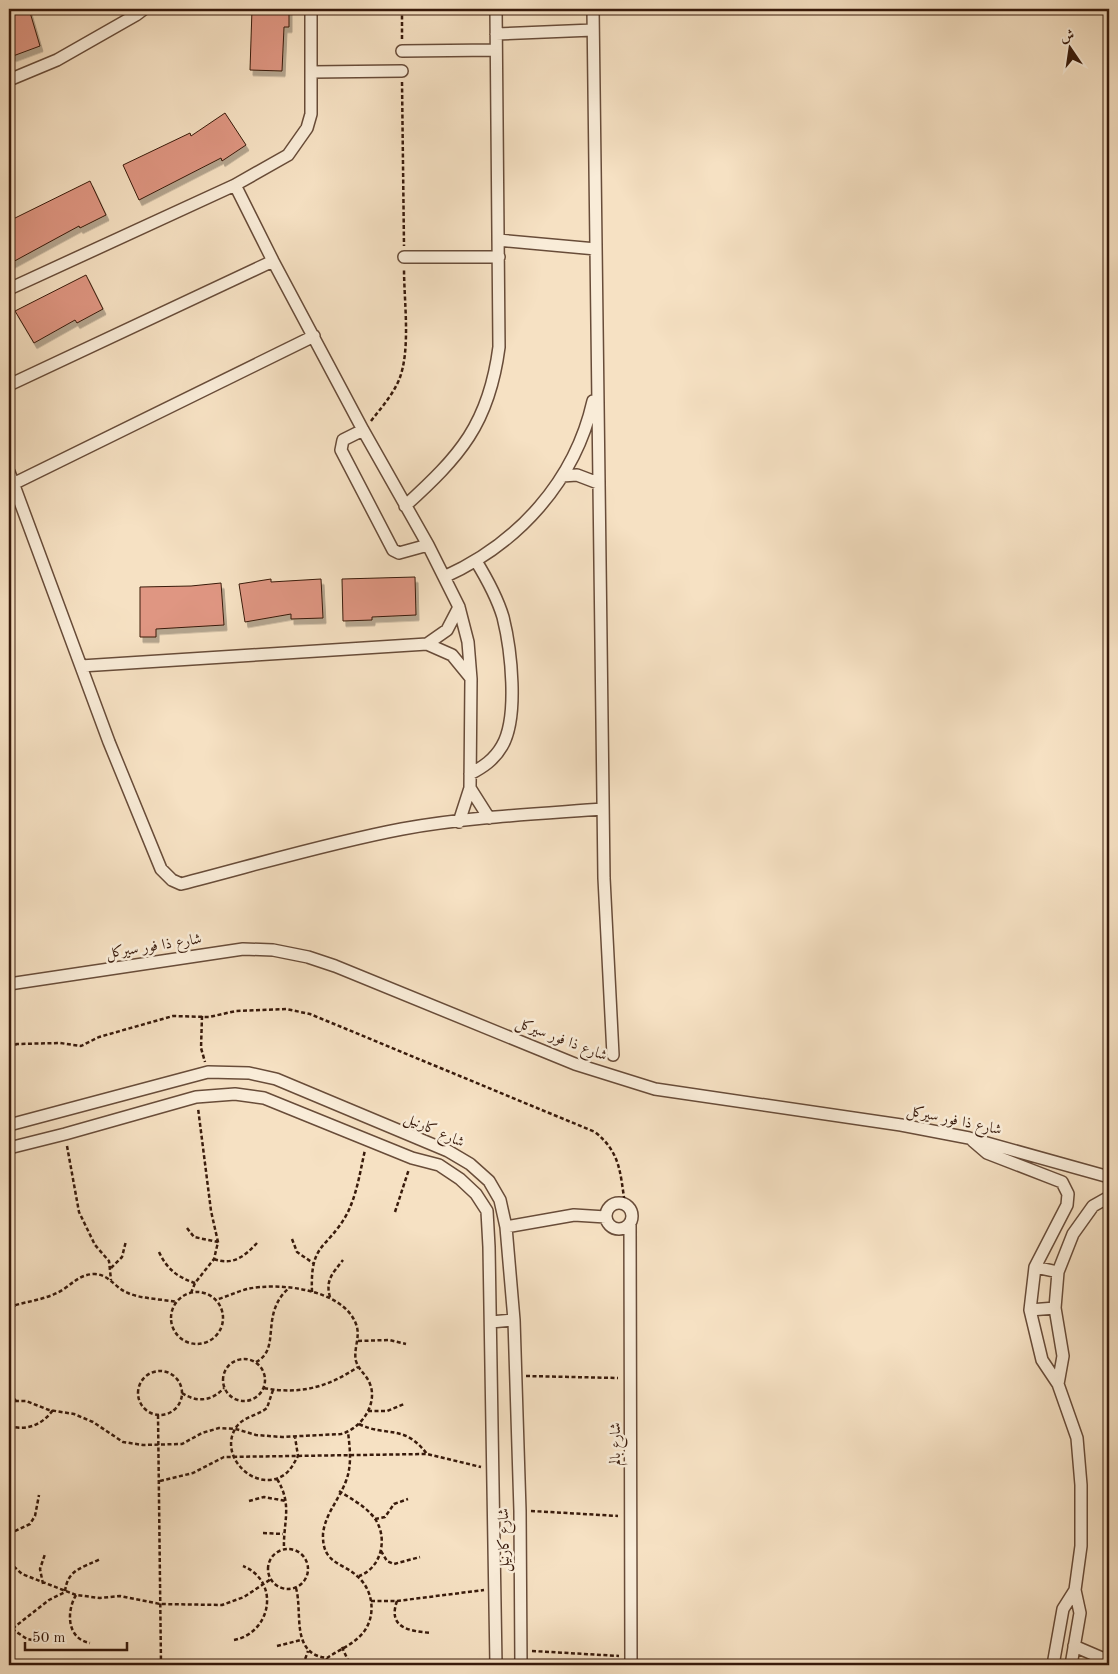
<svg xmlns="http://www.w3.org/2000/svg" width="1118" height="1674" font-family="'Old Standard TT',Amiri,serif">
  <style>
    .building { fill: #df9682; stroke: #381a0b; filter: url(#shadow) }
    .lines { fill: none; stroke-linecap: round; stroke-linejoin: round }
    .minor-casing { stroke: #684c39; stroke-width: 14 }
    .path { stroke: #381a0b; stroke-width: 2.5; stroke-dasharray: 4 2.5; stroke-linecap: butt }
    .minor { stroke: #f9ecd8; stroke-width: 11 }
    .labels { text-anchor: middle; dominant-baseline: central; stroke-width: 5; stroke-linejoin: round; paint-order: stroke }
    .street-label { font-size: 15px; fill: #381a0b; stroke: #f9ecd8 }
  </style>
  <defs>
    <filter id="shadow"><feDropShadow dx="3" dy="5.5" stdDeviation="0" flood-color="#0004"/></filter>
  </defs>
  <rect width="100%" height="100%" fill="#f6e1c3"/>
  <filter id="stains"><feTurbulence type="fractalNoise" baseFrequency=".004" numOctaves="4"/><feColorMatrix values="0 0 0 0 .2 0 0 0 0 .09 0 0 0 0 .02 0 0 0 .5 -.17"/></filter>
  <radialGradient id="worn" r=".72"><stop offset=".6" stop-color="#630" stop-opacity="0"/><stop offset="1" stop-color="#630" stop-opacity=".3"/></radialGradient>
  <path class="building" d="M 25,9 L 29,9 L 40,46 L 13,56 L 9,45 L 9,15 Z
    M 252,9 L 289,9 L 289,27 L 284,27 L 282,71 L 250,70 Z
    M 225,113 L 246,145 L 222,161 L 221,158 L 139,200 L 123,165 L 190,133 L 191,136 Z
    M 90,181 L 106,215 L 80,228 L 79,226 L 9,264 L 9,221 Z
    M 86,275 L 103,309 L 77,323 L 75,320 L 34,343 L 15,311 Z
    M 415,577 L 416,615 L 372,617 L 372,620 L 343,621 L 342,579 Z
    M 271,579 L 271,582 L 321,579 L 323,618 L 291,619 L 291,614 L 245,622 L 239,584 Z
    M 221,583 L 224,625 L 156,629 L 156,637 L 140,637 L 140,587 L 191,586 Z"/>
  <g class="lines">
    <defs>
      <path id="minor" d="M 593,9 L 604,878 L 613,1055
        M 496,34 L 593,30
        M 402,51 L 496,50
        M 312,72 L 402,71
        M 9,80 L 57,60 L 136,15 L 144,9
        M 235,185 L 273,261 L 363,430 L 428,545 L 459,607 L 468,642 L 471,679 L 470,788 L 459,822
        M 498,240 L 596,249
        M 404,257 L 499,257
        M 9,289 L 235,185 L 288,155 L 307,128 L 311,114 L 311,9
        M 9,385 L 273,261
        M 363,430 L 343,440 L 341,450 L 393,550 L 399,553 L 428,545
        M 9,472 L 109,742 L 161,869 L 172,880 L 181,884 C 255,865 328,843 402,829 C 468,817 536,814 603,809
        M 562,476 L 577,475 L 598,483
        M 13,484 L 314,336
        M 405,506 C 460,456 489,424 499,347 L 496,9
        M 444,577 C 518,544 575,481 593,401
        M 427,644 L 447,630 L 459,607
        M 81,666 L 427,644 L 452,655 L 470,677
        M 470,774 C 483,767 494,760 502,746 C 519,717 511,649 503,617 C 497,597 487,579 476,561
        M 470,788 L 489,818
        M 9,984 L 243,949 L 273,950 L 308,957 L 335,966 L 575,1064 L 655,1089 L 901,1125 L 969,1138 L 1109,1177
        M 9,1125 L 208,1072 L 249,1073 L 276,1079 L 448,1151 L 470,1164 L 489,1181 L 500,1200 L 506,1227 L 514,1320 L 520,1511 L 521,1665
        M 973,1141 L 987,1153 L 1062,1182 L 1068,1194 L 1067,1205 L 1035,1267 L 1030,1310 L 1042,1360 L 1058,1384 L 1077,1438 L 1081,1485 L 1081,1546 L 1075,1590 L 1080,1613 L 1071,1665
        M 9,1148 L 65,1134 L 196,1097 L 235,1094 L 264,1098 L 412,1158 L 439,1165 L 460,1179 L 476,1194 L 487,1211 L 489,1247 L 496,1665
        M606 1216a13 13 0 1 1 26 0a13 13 0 1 1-26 0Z
        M 630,1223 L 631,1665
        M 506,1227 L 574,1215 L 606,1217
        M 1035,1267 L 1058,1272
        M 1030,1310 L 1055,1308
        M 491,1322 L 514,1320
        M 1058,1384 L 1063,1356 L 1055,1308 L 1058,1272 L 1073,1234 L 1093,1206 L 1109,1197
        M 1074,1646 L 1109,1661
        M 1053,1665 L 1063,1609 L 1075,1590"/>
    </defs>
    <use href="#minor" class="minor-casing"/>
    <path class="path" d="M 402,39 L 402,9
      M 402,82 L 404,246
      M 371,421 C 381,408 392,396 399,380 C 411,350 404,302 404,269
      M 202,1016 L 201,1048 L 205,1062
      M 9,1047 L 17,1044 L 60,1043 L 81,1046 L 99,1037 L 173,1016 L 209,1017 L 236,1011 L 286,1009 L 310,1014 L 595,1132 C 621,1153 620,1173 625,1204
      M 67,1146 L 79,1212 L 95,1245 L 109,1261 L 111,1280
      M 395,1212 L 409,1169
      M 187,1228 L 194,1237 L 218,1242
      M 292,1239 L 297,1252 L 313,1263
      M 159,1252 C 167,1269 177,1277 195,1283
      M 214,1259 C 233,1266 245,1256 257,1243
      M 111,1268 L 122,1257 L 126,1241
      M 312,1292 C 310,1242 326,1251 347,1214 C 357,1194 360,1172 365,1150
      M171 1318a26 26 0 1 1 52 0a26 26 0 1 1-52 0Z
      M 191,1293 L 195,1283 L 214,1259 L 218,1242 L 211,1211 L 198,1108
      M 330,1297 C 325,1280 333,1273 343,1260
      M 9,1307 C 27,1301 47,1300 64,1289 C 74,1282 81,1274 95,1274 C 110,1275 115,1288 128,1293 C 142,1299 161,1299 177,1302
      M 9,1318 L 15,1306
      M 358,1341 L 389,1340 L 406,1344
      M223 1380a21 21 0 1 1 42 0a21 21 0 1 1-42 0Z
      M 256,1362 C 282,1349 259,1314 289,1288
      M138 1393a22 22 0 1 1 44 0a22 22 0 1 1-44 0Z
      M 526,1376 L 618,1378
      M 264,1388 C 300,1395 328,1387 358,1367
      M 273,1390 L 267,1408 C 257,1416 245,1416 237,1426 C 216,1455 255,1494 284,1475 C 291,1470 294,1463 298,1456 L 295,1437
      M 9,1393 L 16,1401
      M 182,1393 C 197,1403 212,1401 224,1388
      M 9,1404 L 16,1401 L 26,1401 L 49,1410 L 74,1414 L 93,1422 L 123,1442 L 143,1445 L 182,1444 L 202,1433 L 219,1428 L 236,1429 L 256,1435 L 282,1437 L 341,1434 C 361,1429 378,1404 370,1384 C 367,1375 359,1371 356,1361 C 353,1349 361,1337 356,1324 C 343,1289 279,1282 247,1289 C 236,1292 226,1297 215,1300
      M 368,1411 L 387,1411 L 404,1404
      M 158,1415 L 161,1665
      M 359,1424 C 388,1438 403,1423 427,1454
      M 9,1426 C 27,1431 42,1425 53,1410
      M 277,1479 C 293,1505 283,1522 284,1549
      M 160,1481 L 193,1473 L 224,1457 L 427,1454 L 481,1467
      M 339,1491 C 350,1498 363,1505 371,1514 C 389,1532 384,1567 359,1576
      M 249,1501 L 264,1497 L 286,1501
      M 531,1511 L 618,1516
      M 375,1519 L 385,1517 L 394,1504 L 408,1499
      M 263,1533 L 283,1534
      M 9,1534 L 30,1524 L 35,1516 L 39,1495
      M268 1569a20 20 0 1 1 40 0a20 20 0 1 1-40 0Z
      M 381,1551 L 387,1561 L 394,1564 L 420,1557
      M 9,1562 L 22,1574 L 76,1595 L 100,1598 L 120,1596 L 160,1604 L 222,1605 L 244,1597 L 271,1579
      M 43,1584 L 40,1569 L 45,1554
      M 296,1588 C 303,1613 290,1654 327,1658 C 337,1651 350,1646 359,1637 C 377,1621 375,1591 357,1576 C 342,1562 322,1564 323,1534 C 325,1514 339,1500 346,1481 C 352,1465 350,1449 348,1432
      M 76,1595 C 66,1612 67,1639 90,1643
      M 371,1601 L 397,1601 L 484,1590
      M 397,1601 C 387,1629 411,1631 431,1633
      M 12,1629 L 27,1639 L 39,1641
      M 9,1634 L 12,1629 L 49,1600 L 65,1592 C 67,1569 83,1568 100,1559
      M 234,1640 C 271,1633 281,1582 243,1566
      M 277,1646 L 301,1640
      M 342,1647 L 350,1665
      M 532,1651 L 619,1656
      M 327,1658 L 327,1665
      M 9,1659 L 14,1665
      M 303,1665 L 308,1651"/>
    <use href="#minor" class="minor"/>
  </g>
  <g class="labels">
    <g class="street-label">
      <text transform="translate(154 947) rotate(-9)">شارع ذا فور سيركل</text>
      <text transform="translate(561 1040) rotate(21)">شارع ذا فور سيركل</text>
      <text transform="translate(954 1121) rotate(12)">شارع ذا فور سيركل</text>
      <text transform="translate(434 1131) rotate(24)">شارع كارنيل</text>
      <text transform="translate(616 1444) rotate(-90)">شارع بالم</text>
      <text transform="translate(505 1540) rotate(-91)">شارع كارنيل</text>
    </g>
  </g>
  <rect width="1118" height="1674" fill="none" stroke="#f6e1c3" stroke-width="30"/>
  <rect x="10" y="10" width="1098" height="1654" fill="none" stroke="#381a0b" stroke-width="2.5"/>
  <rect x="15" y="15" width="1088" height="1644" fill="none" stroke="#381a0b"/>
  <g transform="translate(1070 48) rotate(347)" stroke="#f9ecd8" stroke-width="4" paint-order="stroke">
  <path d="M0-4L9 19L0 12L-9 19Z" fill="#381a0b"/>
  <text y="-8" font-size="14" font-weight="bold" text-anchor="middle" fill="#381a0b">ش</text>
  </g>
  <path d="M25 1642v8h102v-8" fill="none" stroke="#381a0b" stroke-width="2.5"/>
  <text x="32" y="1642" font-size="15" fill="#381a0b" stroke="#f9ecd8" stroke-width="4" paint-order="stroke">50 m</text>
  <rect width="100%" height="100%" filter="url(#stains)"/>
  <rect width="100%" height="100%" fill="url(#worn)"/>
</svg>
